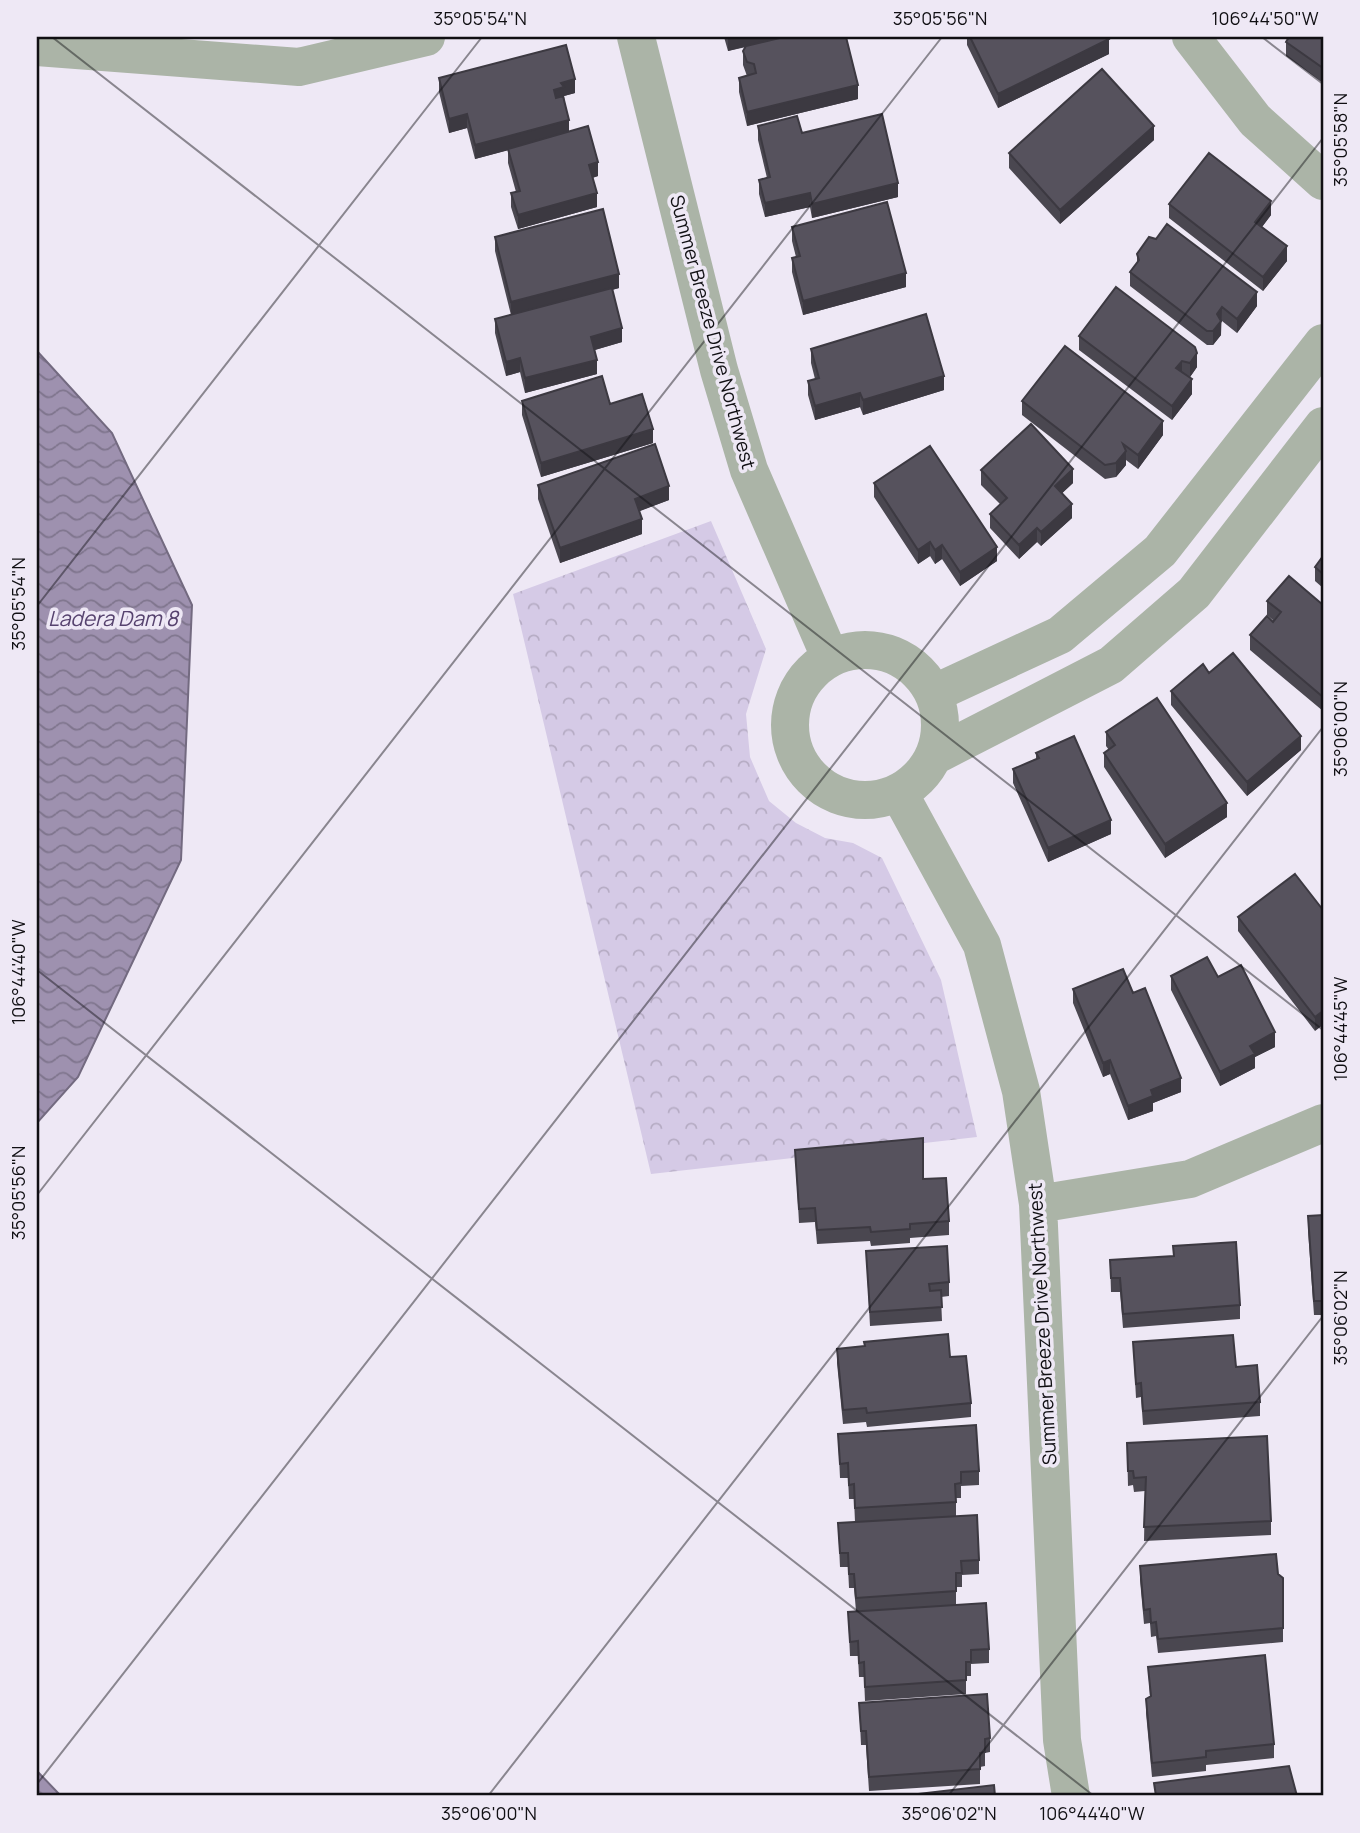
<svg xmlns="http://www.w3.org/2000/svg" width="1360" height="1833" font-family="Manrope,sans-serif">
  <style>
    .park { fill: url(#park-crowns) }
    .water { fill: url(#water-waves); stroke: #736a80; stroke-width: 2 }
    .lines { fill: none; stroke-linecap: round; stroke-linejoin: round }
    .minor { stroke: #abb4a7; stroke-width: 38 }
    .wall { fill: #4a4750 }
    .shaded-wall { fill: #3c3941 }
    .building { fill: #56525d; stroke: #3c3941; stroke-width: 2 }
    .ticks { fill: none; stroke: #100f13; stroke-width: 2; stroke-opacity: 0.45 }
    .labels { text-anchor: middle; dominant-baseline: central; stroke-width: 7; stroke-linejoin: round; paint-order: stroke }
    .street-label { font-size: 19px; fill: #100f13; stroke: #eee8f5 }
    .water-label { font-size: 21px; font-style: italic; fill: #56426e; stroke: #eee8f5 }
    .neatline { fill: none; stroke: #100f13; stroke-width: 2.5 }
    .ticks-label { font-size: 18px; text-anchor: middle; fill: #100f13 }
  </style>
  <defs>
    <pattern id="park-crowns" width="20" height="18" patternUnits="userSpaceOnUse" patternTransform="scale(1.75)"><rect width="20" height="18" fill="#d5cae6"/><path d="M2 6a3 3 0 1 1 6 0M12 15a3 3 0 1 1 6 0" fill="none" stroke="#b6acc4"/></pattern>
    <pattern id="water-waves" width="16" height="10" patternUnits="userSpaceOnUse" patternTransform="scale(1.75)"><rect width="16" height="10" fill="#9e91af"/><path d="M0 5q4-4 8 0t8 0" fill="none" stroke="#7f758d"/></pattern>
  </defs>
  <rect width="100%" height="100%" fill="#eee8f5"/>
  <path class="park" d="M 711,521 L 766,649 L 746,714 L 750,757 L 769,801 L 796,823 L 825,838 L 853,843 L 882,858 L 941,980 L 977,1137 L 651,1174 L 513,594 Z"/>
  <path class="water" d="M 37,351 L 112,433 L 192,605 L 181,860 L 78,1077 L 37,1123 Z
    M 37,1771 L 61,1796 L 37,1796 Z"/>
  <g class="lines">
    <path class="minor" d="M 636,37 L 719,370 L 749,470 L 830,657
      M 1191,37 L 1255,120 L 1323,181
      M 37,47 L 299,67 L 426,37
      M790 725a75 75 0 1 1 150 0a75 75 0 1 1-150 0Z
      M 935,693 L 1060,635 L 1160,551 L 1323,343
      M 934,756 L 1111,665 L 1194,593 L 1323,426
      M 899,793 L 982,945 L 1021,1091 L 1038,1204 L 1062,1740 L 1071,1796
      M 1038,1204 L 1190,1179 L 1323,1123"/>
  </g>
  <path class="wall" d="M 724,37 L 782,37 L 858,99 L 747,126 L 739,92 L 739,78 L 747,76 L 743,65 L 743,51 L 746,47 L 728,51 Z
    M 967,37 L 1108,37 L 1109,54 L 998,108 L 967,45 Z
    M 1323,37 L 1323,83 L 1286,56 L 1286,42 Z
    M 439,78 L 575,93 L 564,96 L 569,132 L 598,176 L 592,178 L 597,207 L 518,229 L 511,207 L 511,193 L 516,192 L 508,163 L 508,150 L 475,159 L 467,128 L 449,133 L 439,92 Z
    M 758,126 L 802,133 L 898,197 L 812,218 L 810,207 L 765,217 L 759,194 L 759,180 L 767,178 L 758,140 Z
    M 1154,140 L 1060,224 L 1009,168 L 1009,153 Z
    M 1169,204 L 1271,215 L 1262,227 L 1287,261 L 1263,291 L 1169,218 Z
    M 792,227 L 906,287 L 803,315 L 792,272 L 792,258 L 796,257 L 792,241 Z
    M 495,237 L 619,288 L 612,290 L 622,342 L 595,350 L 597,374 L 525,393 L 520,372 L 506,376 L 495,333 L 495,319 L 511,315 L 495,251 Z
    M 1137,254 L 1257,306 L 1237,333 L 1222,321 L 1221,323 L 1221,335 L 1213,345 L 1207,345 L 1130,286 L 1130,272 L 1137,263 Z
    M 1116,287 L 1197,367 L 1190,377 L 1188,377 L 1192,394 L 1172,420 L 1079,350 L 1079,336 Z
    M 811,349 L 944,390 L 863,415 L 860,407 L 815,420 L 808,395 L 808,381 L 815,379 L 811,363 Z
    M 522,401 L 610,404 L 653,443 L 541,477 L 522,415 Z
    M 1022,401 L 1163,435 L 1138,469 L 1126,460 L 1126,465 L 1116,477 L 1105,479 L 1022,415 Z
    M 981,470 L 1073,483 L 1062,493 L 1072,518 L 1041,546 L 1037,542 L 1019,559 L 990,528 L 990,514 L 1000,504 L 981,485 Z
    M 874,483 L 997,561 L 960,586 L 942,559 L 935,564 L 930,556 L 918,564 L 874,497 Z
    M 538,485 L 669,500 L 639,511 L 642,534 L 560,563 L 538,499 Z
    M 1323,556 L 1323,588 L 1315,581 L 1315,567 Z
    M 1267,601 L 1323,605 L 1323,711 L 1250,650 L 1250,635 L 1274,621 L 1267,615 Z
    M 1209,673 L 1301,750 L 1247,796 L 1171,705 L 1171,691 Z
    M 1106,732 L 1227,817 L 1165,858 L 1104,767 L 1104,753 L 1109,750 L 1106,746 Z
    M 1036,753 L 1111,834 L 1048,862 L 1013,783 L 1013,769 L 1036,759 Z
    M 1323,910 L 1315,1031 L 1238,931 L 1238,917 Z
    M 1171,976 L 1275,1047 L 1255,1057 L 1255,1068 L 1220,1086 L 1171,990 Z
    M 1073,989 L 1133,993 L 1181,1092 L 1153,1103 L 1153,1111 L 1128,1120 L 1110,1074 L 1103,1077 L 1073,1003 Z
    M 795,1150 L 923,1179 L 949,1221 L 949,1235 L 910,1238 L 910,1243 L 871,1246 L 870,1241 L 817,1244 L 815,1222 L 799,1223 Z
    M 1323,1215 L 1323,1315 L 1314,1315 L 1308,1230 L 1308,1216 Z
    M 1173,1246 L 1240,1305 L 1240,1319 L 1123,1328 L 1120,1292 L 1111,1292 L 1110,1260 L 1173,1256 Z
    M 866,1251 L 949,1282 L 949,1296 L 941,1297 L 942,1321 L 870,1326 Z
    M 1133,1342 L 1236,1367 L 1260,1402 L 1260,1416 L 1143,1425 L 1141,1397 L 1136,1398 Z
    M 837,1349 L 950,1357 L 971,1403 L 971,1417 L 867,1427 L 866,1422 L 843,1424 L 837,1363 Z
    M 838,1434 L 979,1471 L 979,1485 L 961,1486 L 961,1498 L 956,1498 L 956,1516 L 979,1560 L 979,1574 L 962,1575 L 962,1587 L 956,1587 L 956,1605 L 989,1649 L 989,1663 L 971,1664 L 971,1676 L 966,1676 L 966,1694 L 865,1701 L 864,1677 L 859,1677 L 858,1656 L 850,1656 L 848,1612 L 856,1611 L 854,1588 L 849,1588 L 848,1567 L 840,1567 L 838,1523 L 855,1522 L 854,1499 L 849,1499 L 848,1478 L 840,1478 Z
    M 1127,1443 L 1271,1521 L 1271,1535 L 1144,1541 L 1145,1491 L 1134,1492 L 1133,1485 L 1128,1486 Z
    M 1140,1566 L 1278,1574 L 1283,1578 L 1283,1642 L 1158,1653 L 1156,1636 L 1151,1637 L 1150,1623 L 1144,1624 L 1140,1580 Z
    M 1148,1667 L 1274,1744 L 1274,1758 L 1206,1765 L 1206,1771 L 1152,1777 L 1146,1713 L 1146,1699 L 1150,1697 Z
    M 859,1703 L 990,1738 L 990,1752 L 985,1753 L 985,1766 L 980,1767 L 980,1784 L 869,1791 L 866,1745 L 861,1745 Z"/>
  <path class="shaded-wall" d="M 728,37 L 782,37 L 728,51 Z
    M 1109,39 L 1109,54 L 998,108 L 998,94 Z
    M 575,79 L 575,93 L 564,96 L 564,101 L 554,104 L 554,90 L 561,83 Z
    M 858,85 L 858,99 L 747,126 L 747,112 Z
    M 467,114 L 467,128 L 449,133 L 449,119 Z
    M 569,120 L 569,134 L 475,159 L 475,145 Z
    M 1154,126 L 1154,140 L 1060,224 L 1060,210 Z
    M 598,162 L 598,176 L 589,179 L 589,165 Z
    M 898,183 L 898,197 L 812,218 L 812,204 Z
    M 597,193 L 597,207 L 518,229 L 518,215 Z
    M 810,193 L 810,207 L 765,217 L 765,203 Z
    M 1271,201 L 1271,215 L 1255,236 L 1255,222 Z
    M 1287,246 L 1287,261 L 1263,291 L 1263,277 Z
    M 906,273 L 906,287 L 803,315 L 803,301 Z
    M 619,274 L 619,288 L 511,316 L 511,302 Z
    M 1257,292 L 1257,306 L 1237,333 L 1237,319 Z
    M 1222,307 L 1221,335 L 1213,345 L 1213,331 L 1217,314 Z
    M 622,328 L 622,342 L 591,351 L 591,337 Z
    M 1197,353 L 1197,367 L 1190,377 L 1190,363 Z
    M 520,358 L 520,372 L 506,376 L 506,362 Z
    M 597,360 L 597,374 L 525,393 L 525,378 Z
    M 1182,361 L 1182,376 L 1176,368 Z
    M 944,376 L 944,390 L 863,415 L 863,400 Z
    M 1192,379 L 1192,394 L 1172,420 L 1172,406 Z
    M 860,393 L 860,407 L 815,420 L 815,406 Z
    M 1163,421 L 1163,435 L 1138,469 L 1138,455 Z
    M 653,429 L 653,443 L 541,477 L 541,463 Z
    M 1126,451 L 1126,465 L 1116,477 L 1116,463 Z
    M 1073,469 L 1073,483 L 1055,500 L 1055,486 Z
    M 669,486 L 669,500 L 635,513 L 635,499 Z
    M 1072,504 L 1072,518 L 1041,546 L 1041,532 Z
    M 642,519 L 642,534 L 560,563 L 560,548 Z
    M 1037,528 L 1037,542 L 1019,559 L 1019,545 Z
    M 930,542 L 930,556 L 918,564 L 918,550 Z
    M 942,545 L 942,559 L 935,564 L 935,550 Z
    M 997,547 L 997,561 L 960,586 L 960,572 Z
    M 1301,736 L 1301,750 L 1247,796 L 1247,782 Z
    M 1227,803 L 1227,817 L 1165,858 L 1165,844 Z
    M 1111,820 L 1111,834 L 1048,862 L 1048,848 Z
    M 1323,1011 L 1323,1025 L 1315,1031 L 1315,1017 Z
    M 1275,1032 L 1275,1047 L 1255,1057 L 1255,1068 L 1220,1086 L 1220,1072 L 1250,1046 Z
    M 1110,1060 L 1110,1074 L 1103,1077 L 1103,1063 Z
    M 1181,1078 L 1181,1092 L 1153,1103 L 1153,1111 L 1128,1120 L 1128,1106 L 1151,1090 Z"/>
  <path class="building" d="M 784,37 L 846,37 L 858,85 L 747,112 L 739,78 L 756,73 L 754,64 L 747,62 L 743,51 L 746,46 Z
    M 970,37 L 1108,37 L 1109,39 L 998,94 Z
    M 1289,37 L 1323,37 L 1323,68 L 1286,42 Z
    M 566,45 L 575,79 L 561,83 L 564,87 L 554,90 L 556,98 L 563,96 L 569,120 L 475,145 L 467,114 L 449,119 L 439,78 Z
    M 1102,69 L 1154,126 L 1060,210 L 1009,153 Z
    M 882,114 L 898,183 L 812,204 L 810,193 L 765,203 L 759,180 L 770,177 L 758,126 L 797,116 L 802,133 Z
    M 588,126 L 598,162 L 589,165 L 597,193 L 518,215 L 511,193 L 520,191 L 508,149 Z
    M 1209,153 L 1271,201 L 1255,222 L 1287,246 L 1263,277 L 1169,204 Z
    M 887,202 L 906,273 L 803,301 L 792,258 L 800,256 L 792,227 Z
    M 603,209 L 619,274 L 511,302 L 495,237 Z
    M 1167,224 L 1257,292 L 1237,319 L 1222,307 L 1217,314 L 1221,321 L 1213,331 L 1207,331 L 1130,272 L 1139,260 L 1137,254 L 1149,237 L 1156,239 Z
    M 1116,287 L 1195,347 L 1197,353 L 1190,363 L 1182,361 L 1176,368 L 1192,379 L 1172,406 L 1079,336 Z
    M 612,288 L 622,328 L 591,337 L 597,360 L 525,378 L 520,358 L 506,362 L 495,319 Z
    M 926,314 L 944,376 L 863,400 L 860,393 L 815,406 L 808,381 L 819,378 L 811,349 Z
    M 1065,346 L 1163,421 L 1138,455 L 1123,444 L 1126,451 L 1116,463 L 1105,465 L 1022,401 Z
    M 602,376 L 610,404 L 642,394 L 653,429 L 541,463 L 522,401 Z
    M 1031,424 L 1073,469 L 1055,486 L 1072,504 L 1041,532 L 1037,528 L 1019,545 L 990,514 L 1007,498 L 981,470 Z
    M 655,444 L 669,486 L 635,499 L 642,519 L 560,548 L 538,485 Z
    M 930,446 L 997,547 L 960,572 L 942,545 L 935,550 L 930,542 L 918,550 L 874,483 Z
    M 1323,556 L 1323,574 L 1315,567 Z
    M 1289,576 L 1323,605 L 1323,697 L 1250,635 L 1267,616 L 1273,622 L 1281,612 L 1267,601 Z
    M 1233,653 L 1301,736 L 1247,782 L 1171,691 L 1203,664 L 1209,673 Z
    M 1157,698 L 1227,803 L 1165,844 L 1104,753 L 1115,745 L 1106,732 Z
    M 1074,736 L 1111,820 L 1048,848 L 1013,769 L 1039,758 L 1036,753 Z
    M 1295,874 L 1323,910 L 1323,1011 L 1315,1017 L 1238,917 Z
    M 1207,957 L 1218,977 L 1241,965 L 1275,1032 L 1250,1046 L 1255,1054 L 1220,1072 L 1171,976 Z
    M 1123,969 L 1133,993 L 1145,988 L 1181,1078 L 1151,1090 L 1153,1096 L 1128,1106 L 1110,1060 L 1103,1063 L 1073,989 Z
    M 923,1138 L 923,1179 L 946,1178 L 949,1221 L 910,1224 L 910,1229 L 871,1232 L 870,1227 L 817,1230 L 815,1208 L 799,1209 L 795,1150 Z
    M 1323,1215 L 1323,1301 L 1314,1301 L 1308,1216 Z
    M 1236,1242 L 1240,1305 L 1123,1314 L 1120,1278 L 1111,1278 L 1110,1260 L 1174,1256 L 1173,1246 Z
    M 947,1246 L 949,1282 L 929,1284 L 930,1291 L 941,1290 L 942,1307 L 870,1312 L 866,1251 Z
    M 948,1334 L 950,1357 L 966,1356 L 971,1403 L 867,1413 L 866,1408 L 843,1410 L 837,1349 L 865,1346 L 864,1342 Z
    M 1233,1335 L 1236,1367 L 1257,1365 L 1260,1402 L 1143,1411 L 1141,1383 L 1136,1384 L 1133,1342 Z
    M 976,1425 L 979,1471 L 961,1472 L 961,1483 L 955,1484 L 956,1502 L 855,1508 L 854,1484 L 849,1485 L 848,1463 L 840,1464 L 838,1434 Z
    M 1267,1436 L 1271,1521 L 1144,1527 L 1146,1477 L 1134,1478 L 1133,1471 L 1128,1471 L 1127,1443 Z
    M 977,1515 L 979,1560 L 961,1561 L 962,1573 L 956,1573 L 956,1591 L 856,1598 L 854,1574 L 849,1574 L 848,1553 L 840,1553 L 838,1523 Z
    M 1276,1554 L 1278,1574 L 1283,1578 L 1283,1628 L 1158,1639 L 1156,1622 L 1151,1623 L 1150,1609 L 1144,1610 L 1140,1566 Z
    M 986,1603 L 989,1649 L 971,1650 L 971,1662 L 966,1662 L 966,1680 L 865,1687 L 864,1662 L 859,1663 L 858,1641 L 850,1642 L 848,1612 Z
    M 1265,1655 L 1274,1744 L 1206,1751 L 1206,1757 L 1152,1763 L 1146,1699 L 1151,1696 L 1148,1667 Z
    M 987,1694 L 990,1738 L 985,1739 L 985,1752 L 980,1753 L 980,1769 L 869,1777 L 866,1731 L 861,1731 L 859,1703 Z
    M 1289,1766 L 1297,1796 L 1156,1796 L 1154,1783 Z
    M 994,1785 L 995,1796 L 901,1796 Z"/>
  <path class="ticks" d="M 52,37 L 1323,1030M 1262,37 L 1323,84M 37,606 L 482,37M 37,970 L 1094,1796M 37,1195 L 942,37M 37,1784 L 1323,138M 488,1796 L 1323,727M 948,1796 L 1323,1316"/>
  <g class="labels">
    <g class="street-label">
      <text transform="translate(713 332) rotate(75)">Summer Breeze Drive Northwest</text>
      <text transform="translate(1042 1324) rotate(-93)">Summer Breeze Drive Northwest</text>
    </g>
    <g class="water-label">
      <text x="113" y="618">Ladera Dam 8</text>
    </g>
  </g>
  <rect width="1360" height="1833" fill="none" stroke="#eee8f5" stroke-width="77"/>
  <rect x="38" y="38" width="1284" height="1756" class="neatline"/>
  <g class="ticks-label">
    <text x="480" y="25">35°05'54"N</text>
    <text x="940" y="25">35°05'56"N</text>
    <text x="1265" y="25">106°44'50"W</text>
    <text transform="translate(1341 140) rotate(-90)" y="6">35°05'58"N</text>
    <text transform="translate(19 604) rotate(-90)" y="6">35°05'54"N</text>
    <text transform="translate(1341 729) rotate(-90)" y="6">35°06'00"N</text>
    <text transform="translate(19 972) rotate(-90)" y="6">106°44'40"W</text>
    <text transform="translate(1341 1029) rotate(-90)" y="6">106°44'45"W</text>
    <text transform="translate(19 1193) rotate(-90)" y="6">35°05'56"N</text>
    <text transform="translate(1341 1318) rotate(-90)" y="6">35°06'02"N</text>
    <text x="489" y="1820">35°06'00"N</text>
    <text x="949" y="1820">35°06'02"N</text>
    <text x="1092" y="1820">106°44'40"W</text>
  </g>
</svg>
